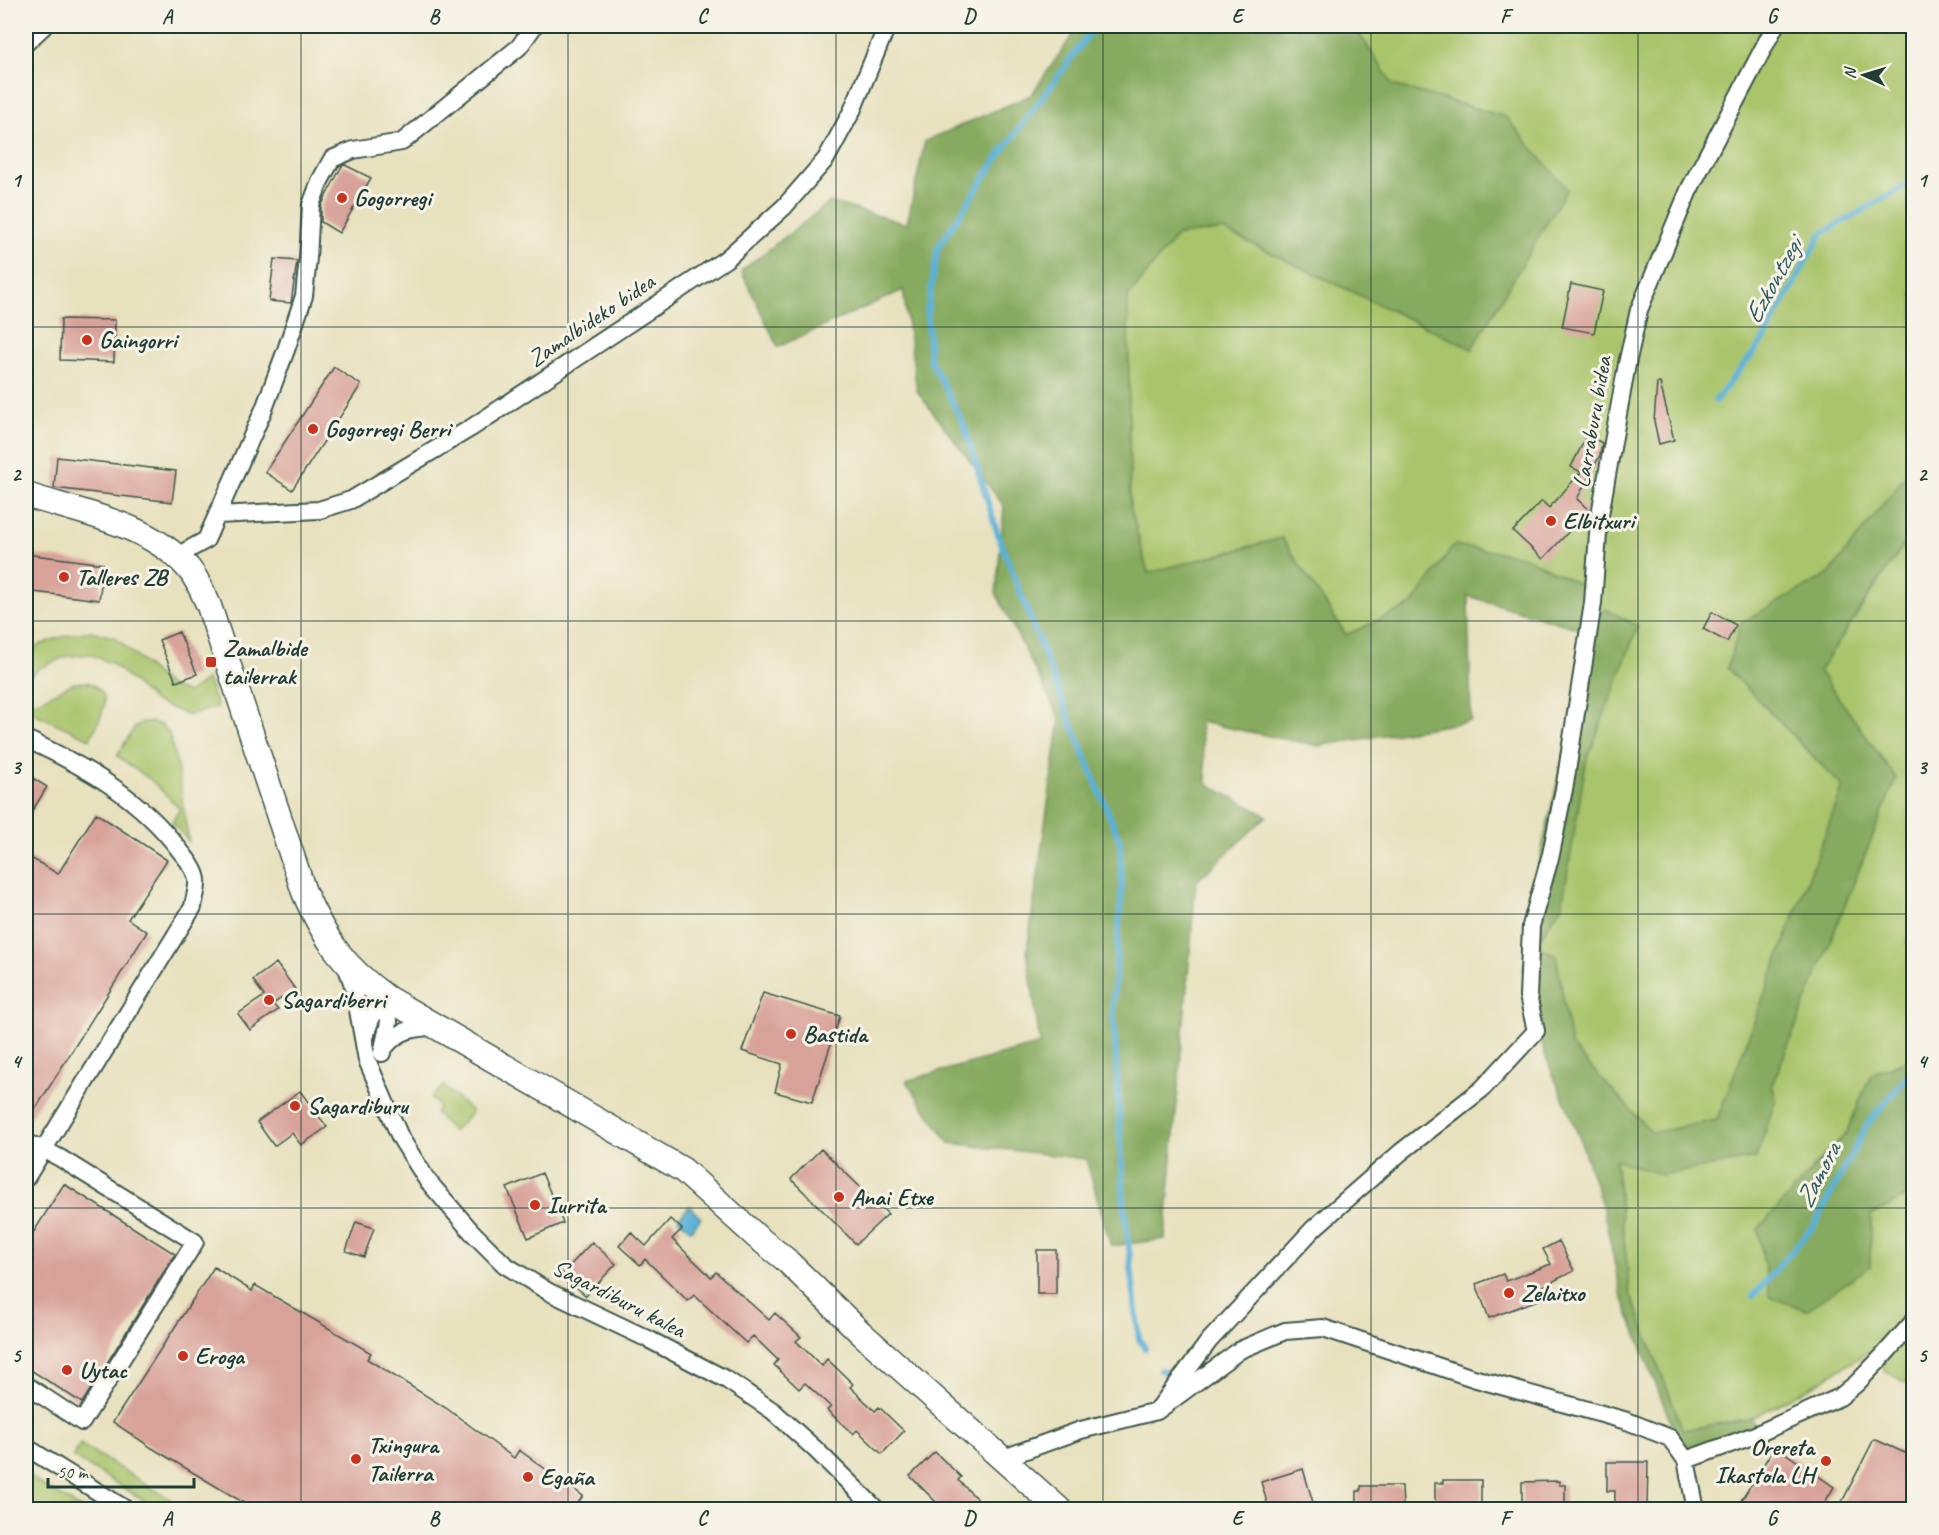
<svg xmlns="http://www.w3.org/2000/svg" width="1939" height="1535" font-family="Caveat,sans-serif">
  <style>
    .green { fill: #a9c46b; stroke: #648050; stroke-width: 1.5 }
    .forest { fill: #86aa5f; stroke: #52744a; stroke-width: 1.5 }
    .water { fill: #5ab1d7; stroke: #3c7786; stroke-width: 1.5 }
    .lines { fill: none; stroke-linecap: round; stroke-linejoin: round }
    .stream { stroke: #5ab1d7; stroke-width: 6 }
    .building { fill: #d8a299 }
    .street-casing { stroke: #3d5649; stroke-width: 20 }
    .secondary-casing { stroke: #3d5649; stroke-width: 27 }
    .street { stroke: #fff; stroke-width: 16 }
    .secondary { stroke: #fff; stroke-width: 24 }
    .grid { fill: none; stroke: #1f3d34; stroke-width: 1.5; stroke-opacity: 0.55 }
    .poi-dot { fill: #c8321e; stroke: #f7f3e8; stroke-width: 2 }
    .labels { text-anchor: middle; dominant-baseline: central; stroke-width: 6; stroke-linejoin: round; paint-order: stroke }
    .poi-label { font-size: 24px; font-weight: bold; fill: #1f3d34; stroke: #f7f3e8; text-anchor: start }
    .street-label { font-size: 24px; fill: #1f3d34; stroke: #f7f3e8 }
    .water-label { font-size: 26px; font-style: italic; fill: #2e5a5d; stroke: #f7f3e8 }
    .neatline { fill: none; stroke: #1f3d34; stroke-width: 2 }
    .grid-label { font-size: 20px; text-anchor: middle; font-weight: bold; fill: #1f3d34 }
  </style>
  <rect width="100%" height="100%" fill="#f7f3e8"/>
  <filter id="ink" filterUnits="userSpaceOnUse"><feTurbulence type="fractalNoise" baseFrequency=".0167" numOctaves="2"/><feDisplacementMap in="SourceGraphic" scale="12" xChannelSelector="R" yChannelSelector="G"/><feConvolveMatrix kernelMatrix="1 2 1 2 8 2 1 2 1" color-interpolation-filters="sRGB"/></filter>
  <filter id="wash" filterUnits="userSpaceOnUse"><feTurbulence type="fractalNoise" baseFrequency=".008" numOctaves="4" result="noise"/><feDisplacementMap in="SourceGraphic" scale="24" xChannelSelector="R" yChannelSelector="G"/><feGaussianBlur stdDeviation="1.35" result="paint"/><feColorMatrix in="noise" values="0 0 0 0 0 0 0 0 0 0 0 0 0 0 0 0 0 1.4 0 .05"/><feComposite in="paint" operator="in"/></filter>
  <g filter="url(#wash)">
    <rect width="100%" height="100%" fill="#e7e1be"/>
    <path class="green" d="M 1354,26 L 1913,26 L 1913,466 L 1829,574 L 1742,622 L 1727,668 L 1843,787 L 1717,1120 L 1652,1133 L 1571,1046 L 1556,955 L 1535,945 L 1562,905 L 1586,762 L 1638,626 L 1606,610 L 1580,629 L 1590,589 L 1454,545 L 1412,605 L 1346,635 L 1282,538 L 1148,573 L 1130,506 L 1128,297 L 1177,235 L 1223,230 L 1472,349 L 1506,117 L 1393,85 Z
      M 1913,531 L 1914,933 L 1906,942 L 1913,950 L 1913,1058 L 1871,1074 L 1847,1132 L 1811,1169 L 1870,1266 L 1871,1215 L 1913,1193 L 1913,1387 L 1886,1372 L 1868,1352 L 1809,1388 L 1752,1418 L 1683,1430 L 1630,1293 L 1615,1158 L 1662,1175 L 1776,1099 L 1772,1085 L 1896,778 L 1819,671 Z
      M 92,631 L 116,638 L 169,686 L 188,693 L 207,679 L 217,707 L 189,715 L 155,702 L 113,664 L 89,654 L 64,657 L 40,668 L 26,680 L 26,652 C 47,640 68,634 92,631 Z
      M 87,682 C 118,694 100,718 90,739 L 29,711 L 26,717 L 26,707 L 74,683 Z
      M 143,722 L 152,722 L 161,725 L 169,733 L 177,765 L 189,842 L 172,822 L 180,809 L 152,781 L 117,756 L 134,728 Z
      M 444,1086 L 472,1112 L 453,1132 L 435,1113 L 439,1107 L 431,1097 Z
      M 80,1444 L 186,1509 L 158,1509 L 73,1457 Z
      M 26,1475 L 82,1509 L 26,1509 Z"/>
    <path class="forest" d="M 1079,26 L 1354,26 L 1393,85 L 1506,117 L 1567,189 L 1472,349 L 1223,230 L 1177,235 L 1128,297 L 1130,506 L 1148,573 L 1282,538 L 1346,635 L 1412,605 L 1454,545 L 1522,556 L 1590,589 L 1580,629 L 1468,596 L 1471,721 L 1318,746 L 1200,722 L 1207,784 L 1267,816 L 1196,882 L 1165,1239 L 1111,1246 L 1086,1159 L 949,1143 L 906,1081 L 1040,1044 L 1027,951 L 1060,719 L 996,593 L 1004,506 L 917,391 L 903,290 L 778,347 L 741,271 L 830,202 L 907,224 L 925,141 L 1031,95 Z
      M 1913,466 L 1913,530 L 1819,671 L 1896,778 L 1772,1085 L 1776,1099 L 1756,1158 L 1662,1175 L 1615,1159 L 1630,1293 L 1683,1430 L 1752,1418 L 1760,1434 L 1684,1457 L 1621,1294 L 1603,1208 L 1580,1139 L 1545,1055 L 1523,968 L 1535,945 L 1534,882 L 1596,617 L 1606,609 L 1638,626 L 1586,762 L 1562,905 L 1535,945 L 1556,955 L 1571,1046 L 1652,1133 L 1717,1120 L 1843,787 L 1727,668 L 1742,622 L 1829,574 Z
      M 1913,1058 L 1913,1193 L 1871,1215 L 1870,1266 L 1807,1310 L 1770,1297 L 1758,1229 L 1847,1132 L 1871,1074 Z"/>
    <path class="water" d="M 689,1206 L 701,1218 L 691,1230 L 678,1219 Z"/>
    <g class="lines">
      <path class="stream" d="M 1095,26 L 999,156 L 938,247 L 927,313 L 930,359 L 964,425 L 999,538 L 1066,710 L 1120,841 L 1122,887 L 1113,1004 L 1124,1202 L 1139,1339 L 1145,1348
        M 1715,401 L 1762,342 L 1821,234 L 1914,181
        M 1753,1296 L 1816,1223 L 1866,1126 L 1914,1069
        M 1160,1370 L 1181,1376"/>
    </g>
    <g id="blocks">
      <path class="building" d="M 345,165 L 371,178 L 339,233 L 321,222 L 321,207 L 327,194 L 342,166 Z
        M 274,259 L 297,261 L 291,303 L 269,301 Z
        M 1571,284 L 1603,291 L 1594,333 L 1562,327 Z
        M 61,319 L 115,320 L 114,362 L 60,360 Z
        M 334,367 L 361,385 L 292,490 L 265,472 Z
        M 1657,383 L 1660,383 L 1674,440 L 1659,444 L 1654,421 Z
        M 1587,435 L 1602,443 L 1600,455 L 1577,499 L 1589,510 L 1543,559 L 1513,531 L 1542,501 L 1549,508 L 1581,472 L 1571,467 Z
        M 57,457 L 176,471 L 172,502 L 54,488 Z
        M 26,554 L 104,564 L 99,600 L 26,591 Z
        M 1712,612 L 1736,625 L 1727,642 L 1703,629 Z
        M 179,632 L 197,674 L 176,682 L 159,640 Z
        M 26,774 L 47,787 L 26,821 Z
        M 96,813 L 167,860 L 128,919 L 147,932 L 26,1124 L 26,855 L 58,874 Z
        M 276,963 L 295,989 L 273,1004 L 278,1010 L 250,1030 L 238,1014 L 264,996 L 253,980 Z
        M 763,993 L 840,1016 L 812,1102 L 775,1092 L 782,1064 L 742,1051 Z
        M 300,1091 L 327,1127 L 301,1145 L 292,1133 L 274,1146 L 257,1122 Z
        M 821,1149 L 888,1214 L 856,1244 L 791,1179 Z
        M 542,1173 L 563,1223 L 528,1238 L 507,1188 Z
        M 64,1184 L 175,1254 L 82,1403 L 26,1367 L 26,1244 Z
        M 670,1219 L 682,1229 L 672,1239 L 711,1277 L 716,1272 L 769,1320 L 775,1313 L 801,1337 L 796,1341 L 822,1366 L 827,1359 L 853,1384 L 850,1387 L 875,1411 L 879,1407 L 904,1431 L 882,1454 L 857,1430 L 853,1434 L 827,1410 L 831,1407 L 805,1383 L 799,1389 L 774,1365 L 778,1360 L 753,1336 L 746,1343 L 694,1295 L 688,1301 L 645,1259 L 640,1265 L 619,1246 L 631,1232 L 646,1246 Z
        M 356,1222 L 374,1228 L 364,1257 L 346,1251 Z
        M 1559,1241 L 1574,1271 L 1537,1289 L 1541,1299 L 1489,1318 L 1476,1284 L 1503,1274 L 1506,1281 L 1551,1264 L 1543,1249 Z
        M 592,1242 L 616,1264 L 586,1296 L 562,1274 Z
        M 1037,1250 L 1056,1250 L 1056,1294 L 1037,1294 Z
        M 214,1267 L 252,1291 L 255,1285 L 371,1353 L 367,1359 L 446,1408 L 514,1458 L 519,1450 L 583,1496 L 573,1509 L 254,1509 L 152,1448 L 113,1422 Z
        M 1874,1439 L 1914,1457 L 1914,1489 L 1903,1509 L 1852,1509 L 1841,1504 Z
        M 1775,1446 L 1834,1487 L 1821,1509 L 1736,1509 Z
        M 935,1452 L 961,1477 L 958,1480 L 987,1509 L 927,1509 L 936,1502 L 910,1476 Z
        M 1607,1462 L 1648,1462 L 1647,1509 L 1615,1509 L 1615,1491 L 1607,1491 Z
        M 1303,1469 L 1315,1509 L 1269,1509 L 1261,1482 Z
        M 1443,1480 L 1481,1480 L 1481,1509 L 1435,1509 L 1435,1483 L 1443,1483 Z
        M 1559,1481 L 1559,1485 L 1565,1485 L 1565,1509 L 1522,1509 L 1522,1482 Z
        M 1361,1486 L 1402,1486 L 1403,1509 L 1357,1509 L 1357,1491 L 1361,1491 Z"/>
    </g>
  </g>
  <g filter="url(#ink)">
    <use href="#blocks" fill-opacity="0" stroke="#3d5649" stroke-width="1.5"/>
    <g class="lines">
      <defs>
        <path id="street" d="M 26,43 L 44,26
          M 218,515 L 319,510 L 351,500 L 471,428 L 726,259 L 784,207 L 826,159 L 852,111 L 887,26
          M 177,556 L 206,540 L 264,409 L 286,350 L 304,296 L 308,258 L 311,205 L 320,181 L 332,159 L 353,150 L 402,142 L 519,47 L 534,26
          M 26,739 C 85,766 141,798 181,852 C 187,859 196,870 197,880 C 198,888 194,899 193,907 L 26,1178
          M 346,965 L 354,988 L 367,1060 L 400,1137 L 427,1180 L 471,1231 L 505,1265 L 549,1292 L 648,1339 L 727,1380 L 773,1411 L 815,1449 L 877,1510
          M 365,1038 C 369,1021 374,1009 387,998 L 389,1022 L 382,1053
          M 385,1047 C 399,1029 415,1028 436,1026
          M 26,1143 L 43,1149 L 60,1158 L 195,1242 L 82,1422 L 26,1385
          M 1157,1411 L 1209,1341 L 1314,1228 L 1401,1152 L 1482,1089 L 1536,1031 L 1528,996 L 1531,926 L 1551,854 L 1565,784 L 1593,603 L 1599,520 L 1627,364 L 1639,310 L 1689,190 L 1775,26
          M 26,1447 L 127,1510
          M 1004,1458 L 1081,1430 L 1157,1411 L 1240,1350 L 1285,1331 L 1323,1328 L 1473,1378 L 1627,1421 L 1670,1438 L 1686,1460 L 1696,1510
          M 1686,1460 L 1755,1435 L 1840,1397 L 1857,1383 L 1883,1356 L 1914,1321"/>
        <path id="secondary" d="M 26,495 C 79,512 151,524 189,569 C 198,580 203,593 209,606 L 304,892 C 325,940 344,967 387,998 L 683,1170 L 757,1237 L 785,1259 L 861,1333 L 1060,1510"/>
      </defs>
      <use href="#street" class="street-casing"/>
      <use href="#secondary" class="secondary-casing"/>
      <use href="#street" class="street"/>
      <use href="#secondary" class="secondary"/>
    </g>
  </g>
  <path class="grid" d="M 301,26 L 301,1510M 568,26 L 568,1510M 836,26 L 836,1510M 1103,26 L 1103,1510M 1371,26 L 1371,1510M 1638,26 L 1638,1510M 26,327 L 1914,327M 26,621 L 1914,621M 26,914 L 1914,914M 26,1208 L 1914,1208"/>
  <g class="poi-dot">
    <circle cx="342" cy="198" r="6"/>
    <circle cx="87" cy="340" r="6"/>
    <circle cx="313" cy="429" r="6"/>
    <circle cx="1551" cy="521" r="6"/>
    <circle cx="64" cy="577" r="6"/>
    <rect x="205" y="656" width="12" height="12" rx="3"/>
    <circle cx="269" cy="1000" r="6"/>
    <circle cx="791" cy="1034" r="6"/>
    <circle cx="295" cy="1106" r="6"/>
    <circle cx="839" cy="1197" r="6"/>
    <circle cx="535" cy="1205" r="6"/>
    <circle cx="1509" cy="1293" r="6"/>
    <circle cx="183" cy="1356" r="6"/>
    <circle cx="67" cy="1370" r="6"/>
    <circle cx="356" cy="1459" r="6"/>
    <circle cx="1826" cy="1461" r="6"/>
    <circle cx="528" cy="1477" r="6"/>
  </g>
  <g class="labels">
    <g class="poi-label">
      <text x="354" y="198">Gogorregi</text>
      <text x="99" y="340">Gaingorri</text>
      <text x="325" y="429">Gogorregi Berri</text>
      <text x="1563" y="521">Elbitxuri</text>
      <text x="76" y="577">Talleres ZB</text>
      <text x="223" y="648">Zamalbide<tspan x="223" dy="28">tailerrak</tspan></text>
      <text x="281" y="1000">Sagardiberri</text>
      <text x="803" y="1034">Bastida</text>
      <text x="307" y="1106">Sagardiburu</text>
      <text x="851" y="1197">Anai Etxe</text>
      <text x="547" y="1205">Iurrita</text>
      <text x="1521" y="1293">Zelaitxo</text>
      <text x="195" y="1356">Eroga</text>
      <text x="79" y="1370">Uytac</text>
      <text x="368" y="1445">Txingura<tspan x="368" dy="28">Tailerra</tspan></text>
      <text x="1814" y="1447" text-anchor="end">Orereta<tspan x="1814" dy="28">Ikastola LH</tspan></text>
      <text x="540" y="1477">Egaña</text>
    </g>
    <g class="street-label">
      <text transform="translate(591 320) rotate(-34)">Zamalbideko bidea</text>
      <text transform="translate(1592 422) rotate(-80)">Larraburu bidea</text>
      <text transform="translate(619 1298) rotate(27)">Sagardiburu kalea</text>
    </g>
    <g class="water-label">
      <text transform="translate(1773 281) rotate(-61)">Ezkontzegi</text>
      <text transform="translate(1818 1175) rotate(-63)">Zamora</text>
    </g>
  </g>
  <rect width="1939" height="1535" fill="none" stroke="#f7f3e8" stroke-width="66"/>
  <g transform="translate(1864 75) rotate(274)" stroke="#f7f3e8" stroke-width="4.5" paint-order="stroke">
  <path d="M0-4.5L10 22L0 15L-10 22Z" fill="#1f3d34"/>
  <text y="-9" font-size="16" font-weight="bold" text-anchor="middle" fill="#1f3d34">N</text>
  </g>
  <path d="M48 1478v9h146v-9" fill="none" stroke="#1f3d34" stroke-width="3"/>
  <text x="57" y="1478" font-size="18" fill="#1f3d34" stroke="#f7f3e8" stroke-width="4.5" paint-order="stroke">50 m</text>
  <rect x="33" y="33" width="1873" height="1469" class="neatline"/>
  <g class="grid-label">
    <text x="167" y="23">A</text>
    <text x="434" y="23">B</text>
    <text x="702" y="23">C</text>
    <text x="969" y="23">D</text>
    <text x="1237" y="23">E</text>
    <text x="1505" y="23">F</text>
    <text x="1772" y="23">G</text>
    <text x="16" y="187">1</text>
    <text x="1922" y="187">1</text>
    <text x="16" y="481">2</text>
    <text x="1922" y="481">2</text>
    <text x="16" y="774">3</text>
    <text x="1922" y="774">3</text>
    <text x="16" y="1068">4</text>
    <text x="1922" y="1068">4</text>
    <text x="16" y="1362">5</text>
    <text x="1922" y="1362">5</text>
    <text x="167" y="1525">A</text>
    <text x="434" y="1525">B</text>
    <text x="702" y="1525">C</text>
    <text x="969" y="1525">D</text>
    <text x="1237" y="1525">E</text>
    <text x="1505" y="1525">F</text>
    <text x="1772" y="1525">G</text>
  </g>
</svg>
